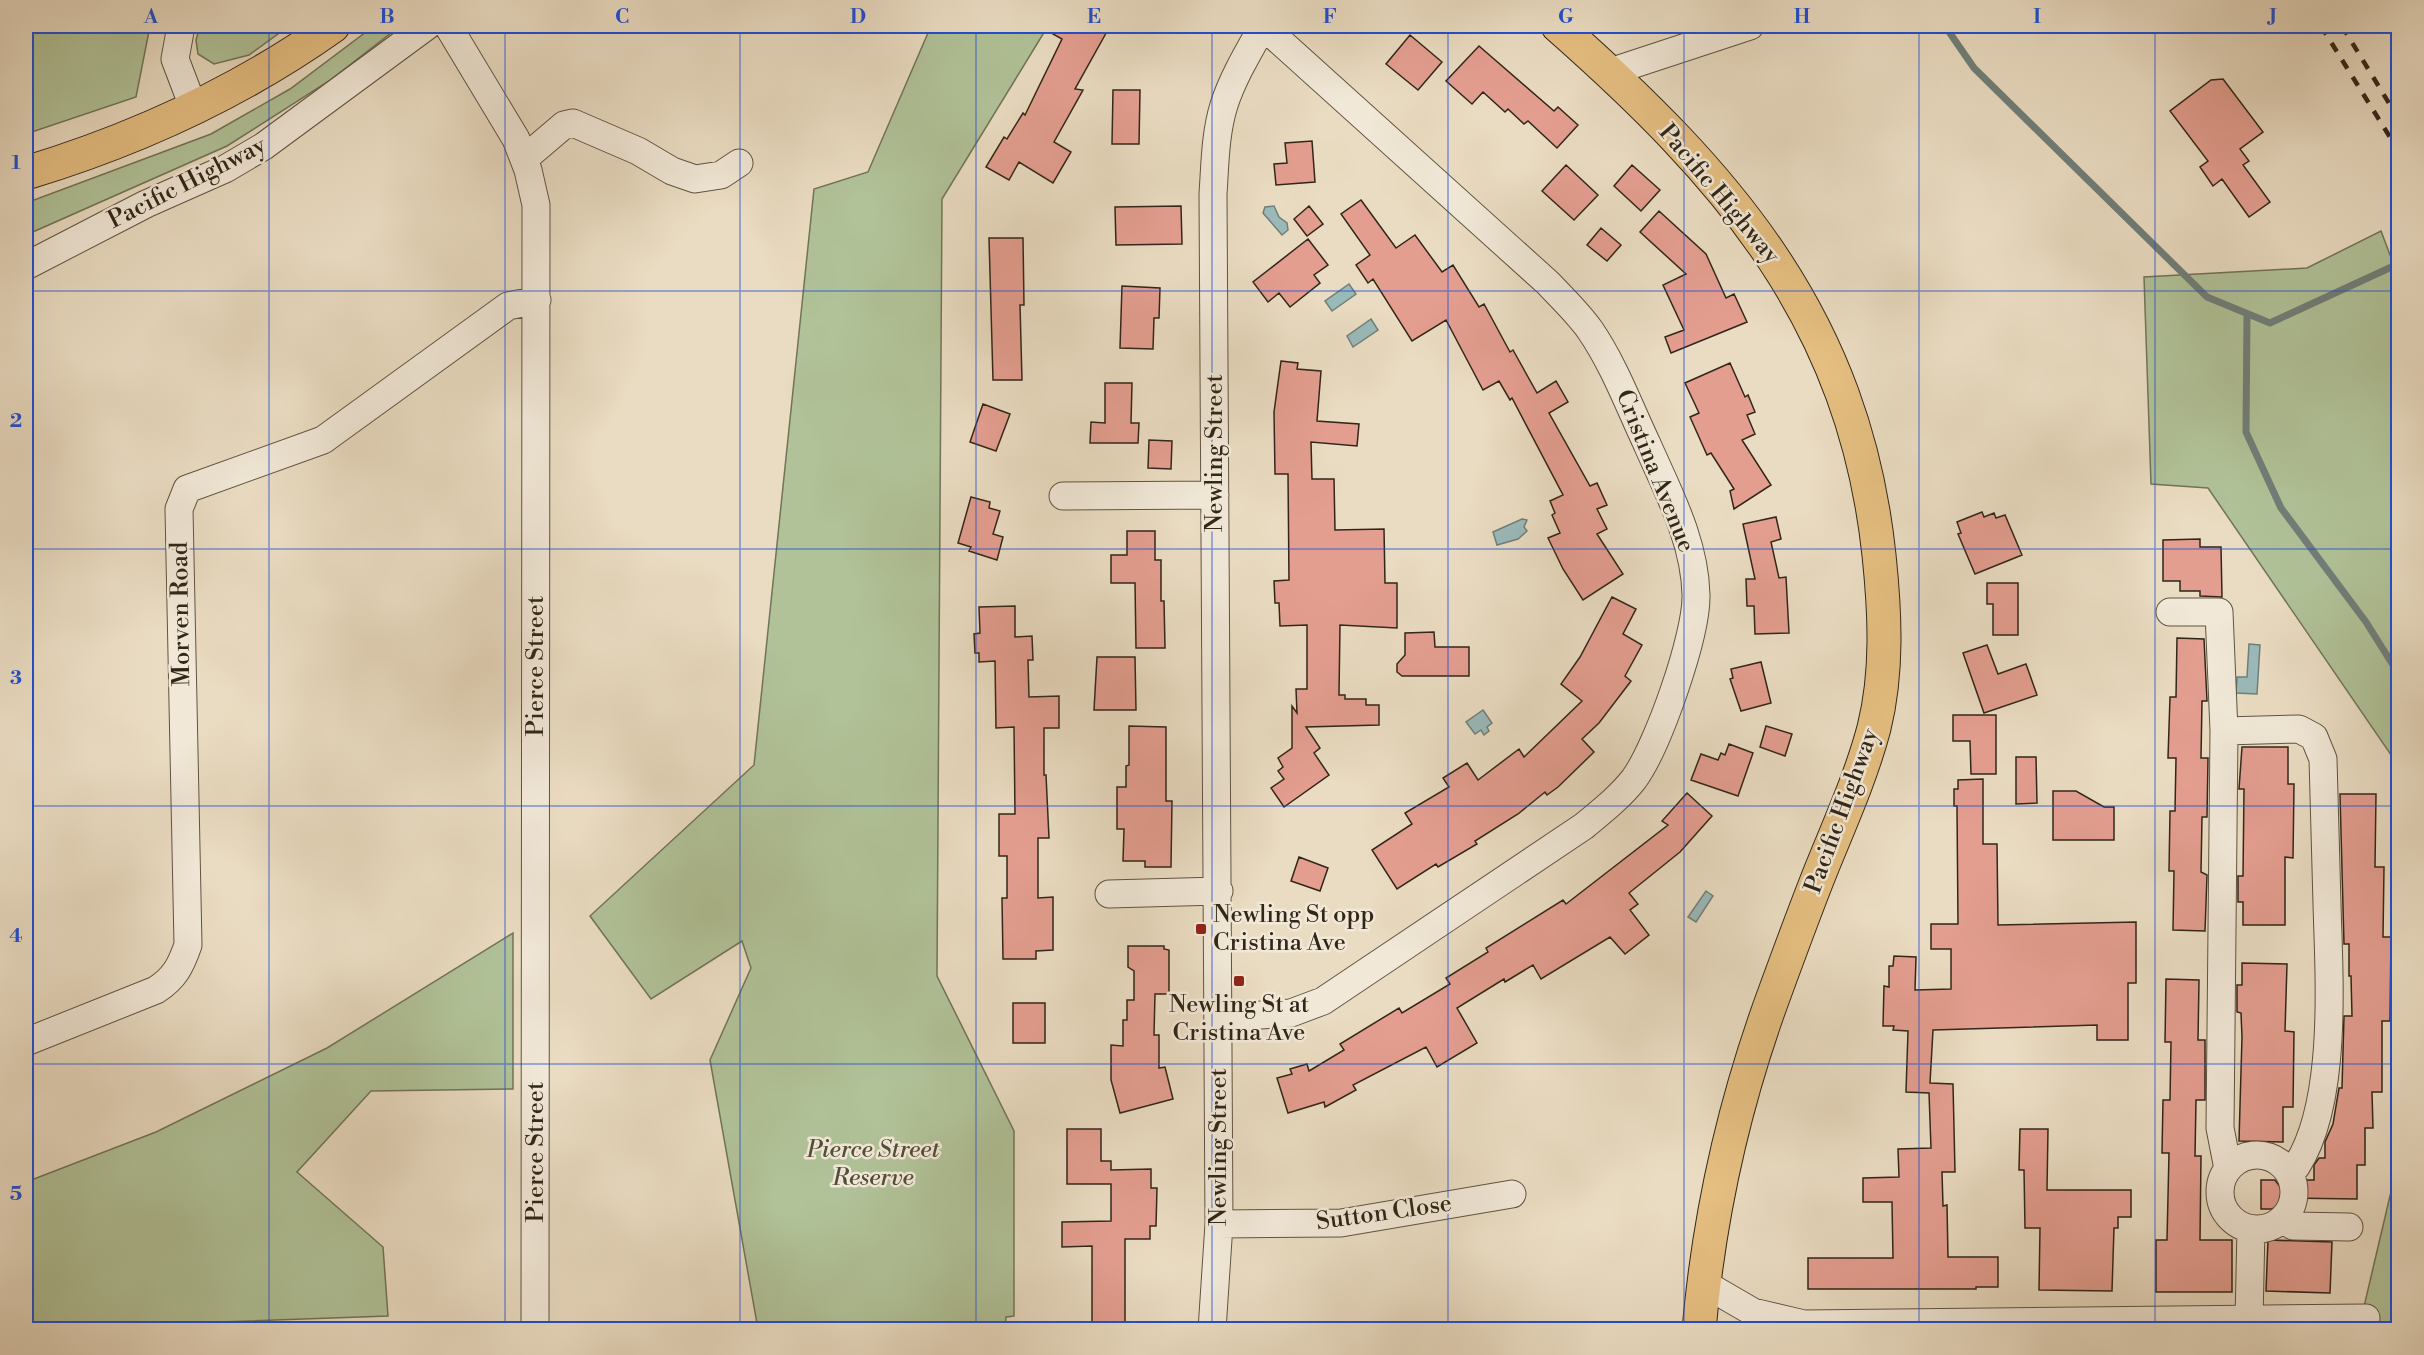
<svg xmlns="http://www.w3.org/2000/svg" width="2424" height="1355" font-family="'Libre Bodoni',serif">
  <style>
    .green { fill: #b1c298; stroke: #717458; stroke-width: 1.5 }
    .water { fill: #9ababa; stroke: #707f79; stroke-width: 1.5 }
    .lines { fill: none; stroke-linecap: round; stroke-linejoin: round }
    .stream { stroke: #707f79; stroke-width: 7 }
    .building { fill: #e49e90; stroke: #312618; stroke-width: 1.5 }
    .minor-casing { stroke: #5f5442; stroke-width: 29 }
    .major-casing { stroke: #312618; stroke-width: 35 }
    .minor { stroke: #f1e8d7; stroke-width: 27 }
    .major { stroke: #e5be81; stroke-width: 33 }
    .rail { stroke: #312618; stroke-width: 4.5; stroke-dasharray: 10 10; stroke-linecap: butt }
    .grid { fill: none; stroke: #1d4ed8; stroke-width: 1.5; stroke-opacity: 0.55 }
    .poi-dot { fill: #8f2418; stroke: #f1e8d7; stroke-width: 2 }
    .labels { text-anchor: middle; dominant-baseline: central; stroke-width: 5; stroke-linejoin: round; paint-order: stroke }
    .street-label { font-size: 24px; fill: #312618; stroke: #f1e8d7 }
    .poi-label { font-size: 24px; fill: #312618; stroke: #f1e8d7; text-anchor: start }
    .park-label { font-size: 24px; font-style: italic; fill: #514d38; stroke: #f1e8d7 }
    .neatline { fill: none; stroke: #1d4ed8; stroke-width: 2 }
    .grid-label { font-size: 20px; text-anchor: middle; font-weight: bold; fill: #1d4ed8 }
  </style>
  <rect width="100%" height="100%" fill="#eadcc2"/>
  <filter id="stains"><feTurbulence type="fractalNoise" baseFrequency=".00333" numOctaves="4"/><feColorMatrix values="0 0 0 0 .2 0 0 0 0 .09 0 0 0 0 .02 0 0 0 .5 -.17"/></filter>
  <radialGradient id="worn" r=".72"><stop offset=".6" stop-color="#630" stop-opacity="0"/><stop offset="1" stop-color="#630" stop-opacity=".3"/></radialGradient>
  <path class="green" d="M 26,26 L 150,26 L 136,97 L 26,134 Z
    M 200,26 L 289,26 L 249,55 L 214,64 L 198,54 L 196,40 Z
    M 374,26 L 400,26 L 329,81 L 227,146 L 26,235 L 26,203 L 211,134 L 290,89 Z
    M 931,26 L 1048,26 L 942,199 L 937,976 L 1014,1131 L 1014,1316 L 1006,1317 L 1005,1329 L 758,1329 L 710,1060 L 751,968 L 742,941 L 651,999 L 590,916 L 754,765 L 814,189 L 868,172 Z
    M 2381,231 L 2398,276 L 2398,765 L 2208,488 L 2151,484 L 2144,277 L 2307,268 Z
    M 513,933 L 513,1089 L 371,1091 L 297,1172 L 383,1247 L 388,1316 L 26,1329 L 26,1182 L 156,1132 L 327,1048 Z
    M 2398,1162 L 2398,1329 L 2377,1329 L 2376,1316 L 2362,1315 Z"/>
  <path class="water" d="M 1274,206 L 1279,217 L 1287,223 L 1288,230 L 1282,235 L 1263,213 L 1265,207 Z
    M 1349,284 L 1356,294 L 1332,311 L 1325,301 Z
    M 1371,319 L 1378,330 L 1353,347 L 1347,336 Z
    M 1522,519 L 1527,520 L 1524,527 L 1527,531 L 1518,539 L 1497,545 L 1493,532 Z
    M 2249,644 L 2260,645 L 2257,694 L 2236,693 L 2237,677 L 2247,677 Z
    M 1483,710 L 1492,723 L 1487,727 L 1489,731 L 1484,735 L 1481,730 L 1475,734 L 1466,722 Z
    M 1706,891 L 1713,896 L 1696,922 L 1688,917 Z"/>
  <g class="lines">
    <path class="stream" d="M 1945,26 L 1974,68 L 2207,297 L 2270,323 L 2398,264
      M 2247,314 L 2246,432 L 2281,508 L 2366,622 L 2398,673"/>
  </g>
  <path class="building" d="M 1039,26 L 1110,26 L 1075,89 L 1083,90 L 1054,142 L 1071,152 L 1053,183 L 1019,162 L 1009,180 L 986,167 L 1004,137 L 1007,139 L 1023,113 L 1025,115 L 1062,39 Z
    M 1410,35 L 1442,62 L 1418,90 L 1386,64 Z
    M 1479,46 L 1554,111 L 1558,107 L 1578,125 L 1557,148 L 1528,121 L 1524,124 L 1508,109 L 1505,112 L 1483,92 L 1472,104 L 1446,81 Z
    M 2223,79 L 2263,132 L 2240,149 L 2249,161 L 2243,165 L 2270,202 L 2249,217 L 2222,179 L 2213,186 L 2200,167 L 2208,161 L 2170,111 L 2211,80 Z
    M 1113,90 L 1140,90 L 1139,144 L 1112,144 Z
    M 1312,141 L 1315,182 L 1276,185 L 1274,164 L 1287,163 L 1285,143 Z
    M 1566,165 L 1598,195 L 1574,220 L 1542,191 Z
    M 1632,165 L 1660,190 L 1641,211 L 1614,186 Z
    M 1361,200 L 1396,248 L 1415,235 L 1442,272 L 1453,265 L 1479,307 L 1484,304 L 1510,352 L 1513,350 L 1537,393 L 1556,381 L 1568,402 L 1549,413 L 1590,486 L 1597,483 L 1607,505 L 1597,509 L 1607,529 L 1597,534 L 1623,574 L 1583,600 L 1563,569 L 1548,538 L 1560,533 L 1552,515 L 1555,513 L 1550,501 L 1563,495 L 1512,398 L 1510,400 L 1499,381 L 1483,390 L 1446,320 L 1412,341 L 1373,279 L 1368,283 L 1356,265 L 1370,255 L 1341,214 Z
    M 1181,206 L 1182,244 L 1116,245 L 1115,207 Z
    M 1309,206 L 1323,224 L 1307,236 L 1294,219 Z
    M 1659,211 L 1706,254 L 1726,298 L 1734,294 L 1747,322 L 1671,353 L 1665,337 L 1684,330 L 1663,285 L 1686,274 L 1640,232 Z
    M 1601,228 L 1621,245 L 1607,261 L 1587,245 Z
    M 989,238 L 1023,238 L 1024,305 L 1020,305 L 1022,380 L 993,380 Z
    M 1308,239 L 1328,265 L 1314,275 L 1320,283 L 1290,307 L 1279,293 L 1268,302 L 1253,282 Z
    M 1122,286 L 1160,288 L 1159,318 L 1154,318 L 1153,349 L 1120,348 Z
    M 1281,361 L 1298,363 L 1297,369 L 1321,371 L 1317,421 L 1359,424 L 1357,446 L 1311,442 L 1312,479 L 1334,479 L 1335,530 L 1384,529 L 1385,583 L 1397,583 L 1397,628 L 1340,625 L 1339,695 L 1345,695 L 1345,699 L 1366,699 L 1366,705 L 1379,705 L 1379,725 L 1306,727 L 1320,748 L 1314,753 L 1329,775 L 1284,807 L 1271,788 L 1284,779 L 1278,771 L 1283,767 L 1278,758 L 1292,748 L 1292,706 L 1297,713 L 1296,689 L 1307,689 L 1307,625 L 1280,626 L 1279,603 L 1275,603 L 1274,581 L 1289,580 L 1288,474 L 1275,474 L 1274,412 Z
    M 1730,363 L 1745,397 L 1748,395 L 1755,412 L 1747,415 L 1755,434 L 1742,440 L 1771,485 L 1734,509 L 1730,491 L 1734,489 L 1711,453 L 1707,455 L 1690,417 L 1699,413 L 1685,383 Z
    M 1105,383 L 1132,383 L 1131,423 L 1139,423 L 1138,443 L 1090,443 L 1091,422 L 1105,423 Z
    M 983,404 L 1010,414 L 996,451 L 970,442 Z
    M 1149,440 L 1172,441 L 1171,469 L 1148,468 Z
    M 971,497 L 990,502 L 989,508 L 1000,511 L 993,534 L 1003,537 L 997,560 L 969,551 L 971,547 L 958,543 Z
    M 1982,512 L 1984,517 L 1994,513 L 1996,518 L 2005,515 L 2022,555 L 1975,574 L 1958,534 L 1961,533 L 1957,522 Z
    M 1776,517 L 1781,539 L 1771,542 L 1779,578 L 1786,577 L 1789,633 L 1755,634 L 1754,606 L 1747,606 L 1746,579 L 1755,579 L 1743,524 Z
    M 1127,531 L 1155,531 L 1155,560 L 1161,560 L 1161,601 L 1164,601 L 1165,648 L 1136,648 L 1135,583 L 1111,583 L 1111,555 L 1127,555 Z
    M 2200,539 L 2200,547 L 2221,547 L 2222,597 L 2200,596 L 2200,591 L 2180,591 L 2180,581 L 2163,581 L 2163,540 Z
    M 1987,583 L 2018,583 L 2018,635 L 1993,635 L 1993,604 L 1987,604 Z
    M 1612,597 L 1636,609 L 1623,634 L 1642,645 L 1625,676 L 1631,681 L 1599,723 L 1582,739 L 1594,752 L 1558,787 L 1547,795 L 1545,792 L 1518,814 L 1475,841 L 1477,844 L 1438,867 L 1436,864 L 1397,889 L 1372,850 L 1412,824 L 1405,813 L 1449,787 L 1443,778 L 1467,763 L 1478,780 L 1519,749 L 1524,757 L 1582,701 L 1561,684 L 1580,657 Z
    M 1015,606 L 1015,637 L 1032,636 L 1033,660 L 1028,660 L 1029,697 L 1059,696 L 1059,728 L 1044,728 L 1044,775 L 1046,775 L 1049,838 L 1038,838 L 1038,898 L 1053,897 L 1053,950 L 1036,951 L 1036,959 L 1003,959 L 1002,898 L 1007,898 L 1007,856 L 999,856 L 999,814 L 1015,814 L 1014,727 L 996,728 L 995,661 L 979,662 L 979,653 L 975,653 L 974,634 L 980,633 L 979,607 Z
    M 1434,632 L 1435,647 L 1469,647 L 1469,676 L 1402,676 L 1397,672 L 1397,664 L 1405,655 L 1405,633 Z
    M 2177,638 L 2204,639 L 2207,701 L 2202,701 L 2201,758 L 2208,758 L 2207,817 L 2202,817 L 2201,872 L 2207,875 L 2205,931 L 2173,930 L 2174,871 L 2169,871 L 2170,811 L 2175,811 L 2176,758 L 2168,758 L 2170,697 L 2176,697 Z
    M 1987,645 L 1998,674 L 2026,664 L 2037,695 L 1984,713 L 1963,653 Z
    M 1097,657 L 1135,657 L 1136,710 L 1094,710 Z
    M 1761,662 L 1771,703 L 1741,711 L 1730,679 L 1733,678 L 1731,669 Z
    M 1953,715 L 1996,715 L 1996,774 L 1971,774 L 1970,741 L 1953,741 Z
    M 1129,726 L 1166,727 L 1166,801 L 1172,801 L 1171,867 L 1145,867 L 1145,861 L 1123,861 L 1124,829 L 1117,829 L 1117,787 L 1126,787 L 1126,766 L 1129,765 Z
    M 1766,726 L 1792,734 L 1785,756 L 1760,747 Z
    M 1729,744 L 1753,753 L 1738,796 L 1691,780 L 1701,754 L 1718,760 L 1721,753 L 1725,755 Z
    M 2242,747 L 2288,747 L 2288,784 L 2294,784 L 2293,858 L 2285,857 L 2285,925 L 2243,925 L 2243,902 L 2238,902 L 2238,876 L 2243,876 L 2244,789 L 2239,789 Z
    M 2016,757 L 2036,757 L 2037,803 L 2016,804 Z
    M 1983,779 L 1983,844 L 1997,844 L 1998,925 L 2136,922 L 2136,983 L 2128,983 L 2128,1040 L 2097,1040 L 2097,1025 L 1933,1030 L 1930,1083 L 1953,1084 L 1955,1172 L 1942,1172 L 1943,1206 L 1947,1205 L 1948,1257 L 1998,1257 L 1998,1287 L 1976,1287 L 1976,1289 L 1808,1289 L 1808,1258 L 1893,1258 L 1892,1202 L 1863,1202 L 1863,1178 L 1899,1177 L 1898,1149 L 1931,1148 L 1929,1093 L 1906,1092 L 1908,1031 L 1893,1030 L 1894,1026 L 1883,1026 L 1884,986 L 1889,987 L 1889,966 L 1893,966 L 1894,956 L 1916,957 L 1915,990 L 1951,989 L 1951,949 L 1931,949 L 1931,924 L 1958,924 L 1957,806 L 1954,806 L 1954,789 L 1958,789 L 1958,780 Z
    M 2053,791 L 2076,791 L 2104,807 L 2114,807 L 2114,840 L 2053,840 Z
    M 1687,793 L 1712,816 L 1680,852 L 1629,893 L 1638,904 L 1630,910 L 1649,935 L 1625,954 L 1610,937 L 1541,979 L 1533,965 L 1505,982 L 1504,979 L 1457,1008 L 1477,1043 L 1437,1067 L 1426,1047 L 1353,1085 L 1356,1090 L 1325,1107 L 1324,1102 L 1288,1113 L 1277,1078 L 1292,1074 L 1290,1069 L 1307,1064 L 1309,1071 L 1344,1050 L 1340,1044 L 1399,1008 L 1402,1013 L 1450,984 L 1446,978 L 1488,952 L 1486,948 L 1563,900 L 1566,904 L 1668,825 L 1662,821 Z
    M 2340,794 L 2376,794 L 2375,867 L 2384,867 L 2383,937 L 2391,937 L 2390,1021 L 2382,1021 L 2382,1092 L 2372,1092 L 2373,1128 L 2365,1128 L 2365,1165 L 2357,1165 L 2357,1199 L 2281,1198 L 2281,1204 L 2272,1209 L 2261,1209 L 2261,1180 L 2275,1180 L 2281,1188 L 2290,1191 L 2298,1188 L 2305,1180 L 2314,1180 L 2314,1165 L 2319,1158 L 2325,1158 L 2325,1142 L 2333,1124 L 2339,1088 L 2342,1088 L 2344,1016 L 2352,1016 L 2351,976 L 2349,976 L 2349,944 L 2344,944 Z
    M 1299,857 L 1328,868 L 1320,891 L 1291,881 Z
    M 1128,946 L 1164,946 L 1164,949 L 1169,950 L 1169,994 L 1155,994 L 1154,1035 L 1159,1035 L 1159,1068 L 1165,1067 L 1173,1099 L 1120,1113 L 1111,1080 L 1111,1045 L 1123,1046 L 1123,1020 L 1127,1020 L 1127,1000 L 1134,1000 L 1134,971 L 1128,967 Z
    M 2242,963 L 2287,964 L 2285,1031 L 2294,1032 L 2293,1107 L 2283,1107 L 2283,1142 L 2239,1141 L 2242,1037 L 2241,1013 L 2237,1012 L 2237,985 L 2242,985 Z
    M 2166,979 L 2199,980 L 2198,1040 L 2205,1040 L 2205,1100 L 2196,1100 L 2195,1156 L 2201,1156 L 2200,1240 L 2232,1240 L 2232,1292 L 2156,1292 L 2156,1240 L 2167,1240 L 2169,1153 L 2162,1153 L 2163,1100 L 2170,1100 L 2171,1042 L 2165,1042 Z
    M 1013,1003 L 1045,1003 L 1045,1043 L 1013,1043 Z
    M 1067,1129 L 1101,1129 L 1101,1161 L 1111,1161 L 1111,1170 L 1151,1169 L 1151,1188 L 1157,1188 L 1156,1226 L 1150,1226 L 1150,1239 L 1125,1239 L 1125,1329 L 1092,1329 L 1092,1246 L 1062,1247 L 1062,1222 L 1111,1221 L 1111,1184 L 1067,1184 Z
    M 2020,1129 L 2048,1129 L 2047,1190 L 2131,1190 L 2131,1217 L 2118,1217 L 2118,1228 L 2114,1228 L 2112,1291 L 2039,1290 L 2040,1228 L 2025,1228 L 2024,1170 L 2019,1170 Z
    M 2268,1240 L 2332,1242 L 2330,1293 L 2266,1291 Z"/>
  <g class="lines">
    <defs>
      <path id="minor" d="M 181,26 L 175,59 L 194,109
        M 448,26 L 516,139 L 528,170 L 536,205 L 535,1330
        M 1610,72 L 1750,26
        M 524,159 L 564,125 L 573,123 L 638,151 L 672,171 L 695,179 L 721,175 L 739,163
        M 26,266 L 146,204 L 225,169 L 264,146 L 427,26
        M 1063,496 L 1215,495
        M 2170,612 L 2219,612 L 2224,731
        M 1109,894 L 1219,891
        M 1219,1018 L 1291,1013 L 1323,1001 L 1584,826 C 1602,811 1620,797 1634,779 C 1658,746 1697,635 1696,595 C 1695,541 1668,492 1647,444 C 1629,406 1614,365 1590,330 C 1578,313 1562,298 1548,283 L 1263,26
        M 26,1042 L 156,990 C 175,978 181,965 188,945 L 179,509 L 187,489 L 323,440 L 508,306 L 537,300
        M2220 1192a37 37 0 1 1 74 0a37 37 0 1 1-74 0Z
        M 2228,1169 L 2220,1128 L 2224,731 L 2299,729 L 2314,737 L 2323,759 C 2324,807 2326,856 2327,904 C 2329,979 2339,1115 2290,1175
        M 2284,1219 L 2293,1226 L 2349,1227
        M 1219,1224 L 1341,1223 L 1512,1194
        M 1703,1283 L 1753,1312 L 1804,1324 L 2366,1318
        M 2249,1320 L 2251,1229
        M 1212,1330 L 1219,1224 L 1213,194 C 1215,165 1215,134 1224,105 C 1233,77 1249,51 1263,26"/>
      <path id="major" d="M 1558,26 C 1729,177 1854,319 1879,555 C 1885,612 1888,672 1874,728 C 1861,777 1840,823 1821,870 C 1805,910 1790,951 1775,992 C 1735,1100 1709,1215 1699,1330
        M 26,173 C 135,140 240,92 333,26"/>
    </defs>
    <use href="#minor" class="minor-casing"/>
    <use href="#major" class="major-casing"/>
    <use href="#minor" class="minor"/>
    <use href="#major" class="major"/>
    <path class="rail" d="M 2321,26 L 2398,150
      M 2342,26 L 2398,118"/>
  </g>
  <path class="grid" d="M 269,26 L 269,1330M 505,26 L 505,1330M 740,26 L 740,1330M 976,26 L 976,1330M 1212,26 L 1212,1330M 1448,26 L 1448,1330M 1684,26 L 1684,1330M 1919,26 L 1919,1330M 2155,26 L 2155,1330M 26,291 L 2398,291M 26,549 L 2398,549M 26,806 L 2398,806M 26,1064 L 2398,1064"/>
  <g class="poi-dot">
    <rect x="1195" y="923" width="12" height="12" rx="3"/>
    <rect x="1233" y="975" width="12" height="12" rx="3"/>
  </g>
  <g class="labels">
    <g class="street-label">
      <text transform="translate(187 183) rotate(-27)">Pacific Highway</text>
      <text transform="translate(1719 194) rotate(50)">Pacific Highway</text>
      <text transform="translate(1215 453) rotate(-90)">Newling Street</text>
      <text transform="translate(1655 471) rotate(68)">Cristina Avenue</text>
      <text transform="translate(181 614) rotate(-91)">Morven Road</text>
      <text transform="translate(536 666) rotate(-90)">Pierce Street</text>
      <text transform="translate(1842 811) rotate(-70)">Pacific Highway</text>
      <text transform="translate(1219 1147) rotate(-90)">Newling Street</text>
      <text transform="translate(536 1152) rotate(-90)">Pierce Street</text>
      <text transform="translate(1384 1213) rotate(-8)">Sutton Close</text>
    </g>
    <g class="poi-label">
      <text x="1213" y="915">Newling St opp<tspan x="1213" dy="28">Cristina Ave</tspan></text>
      <text x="1239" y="1005" text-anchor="middle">Newling St at<tspan x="1239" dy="28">Cristina Ave</tspan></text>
    </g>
    <g class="park-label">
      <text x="873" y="1150">Pierce Street<tspan x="873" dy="28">Reserve</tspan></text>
    </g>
  </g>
  <rect width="2424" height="1355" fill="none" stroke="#eadcc2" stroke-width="66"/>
  <rect x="33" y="33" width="2358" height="1289" class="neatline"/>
  <g class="grid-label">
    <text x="151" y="23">A</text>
    <text x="387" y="23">B</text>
    <text x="622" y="23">C</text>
    <text x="858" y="23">D</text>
    <text x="1094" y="23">E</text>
    <text x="1330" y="23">F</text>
    <text x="1566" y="23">G</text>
    <text x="1802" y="23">H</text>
    <text x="2037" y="23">I</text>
    <text x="2273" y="23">J</text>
    <text x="16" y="169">1</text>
    <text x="16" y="427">2</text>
    <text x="16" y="684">3</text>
    <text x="16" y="942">4</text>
    <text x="16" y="1200">5</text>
  </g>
  <rect width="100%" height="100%" filter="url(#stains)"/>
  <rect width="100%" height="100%" fill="url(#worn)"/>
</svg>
